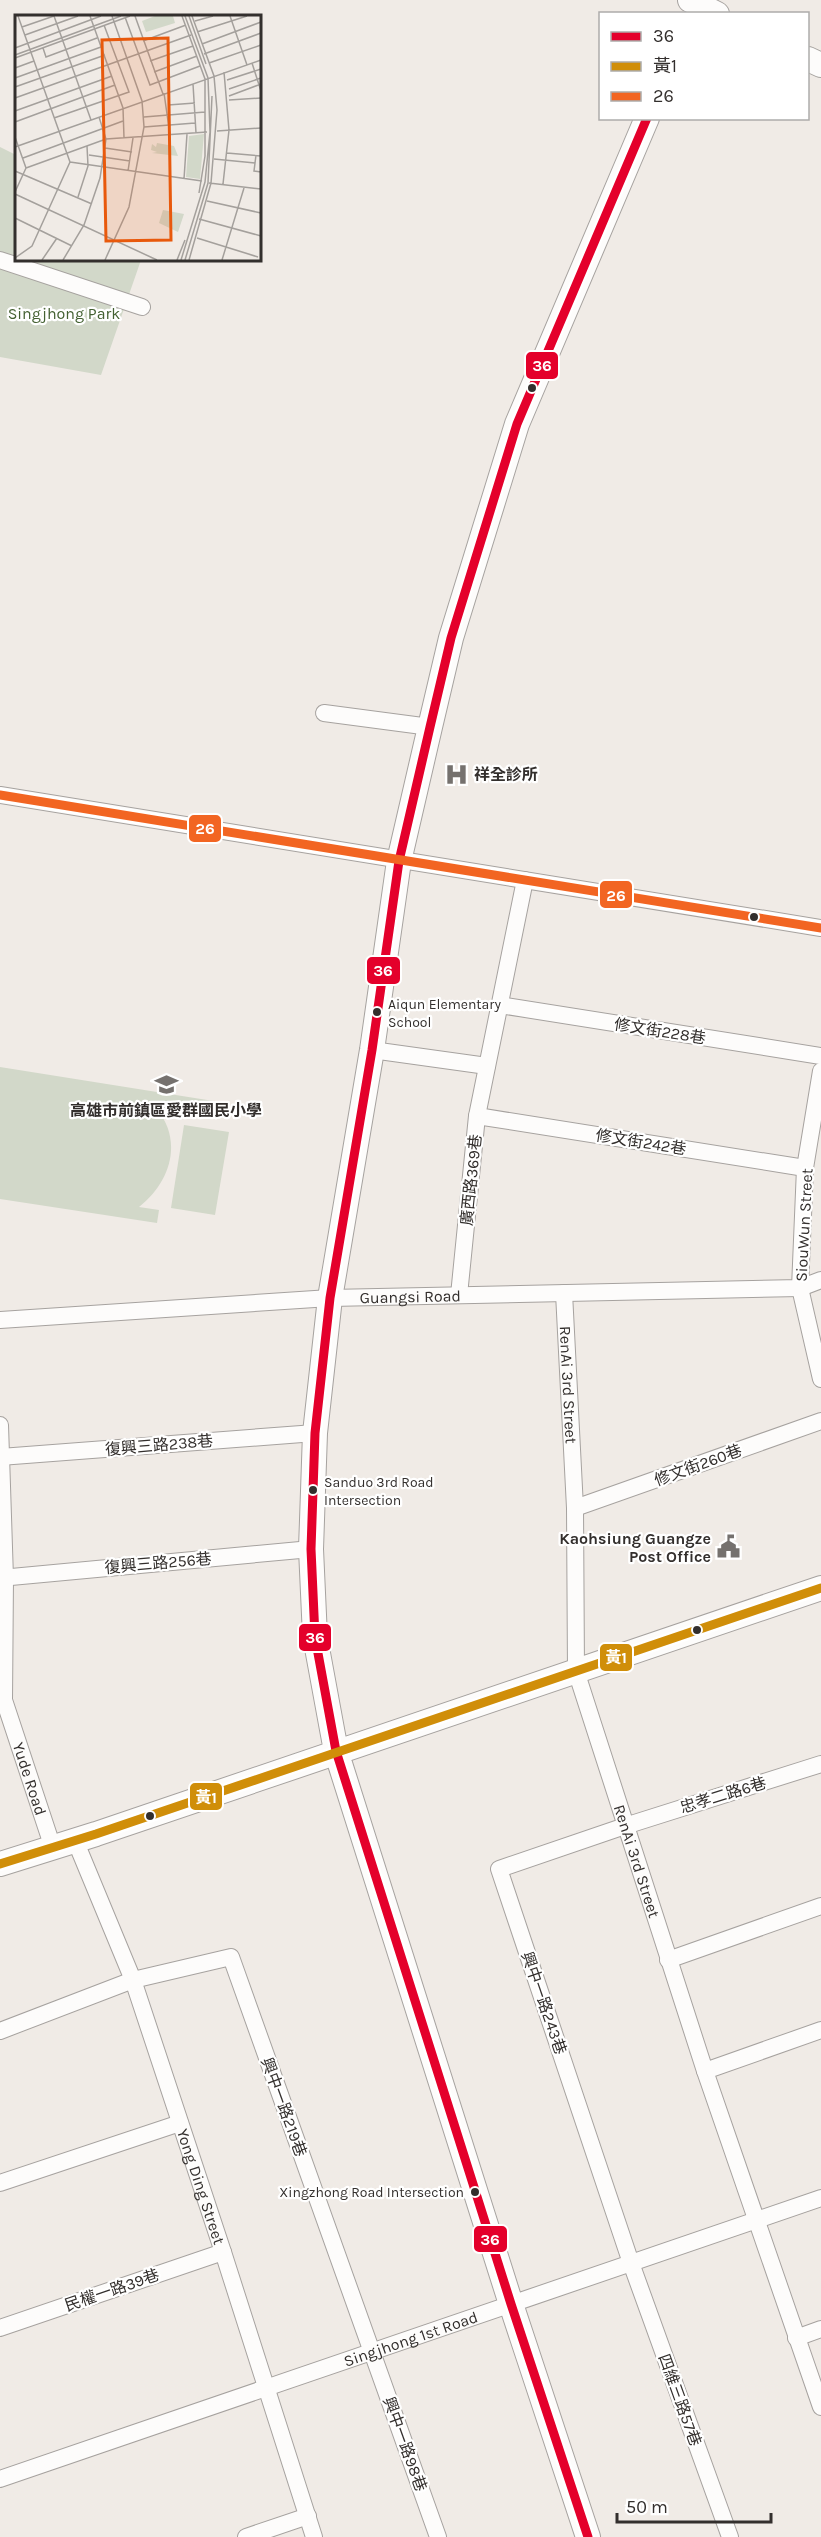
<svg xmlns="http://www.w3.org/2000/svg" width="821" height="2537" font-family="Karla,'Noto Sans TC',sans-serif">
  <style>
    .green { fill: #d2d8c9 }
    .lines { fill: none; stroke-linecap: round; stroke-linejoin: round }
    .street-casing { stroke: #a6a29f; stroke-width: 18 }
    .secondary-casing { stroke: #a6a29f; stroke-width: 26 }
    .street { stroke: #fdfcfb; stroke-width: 16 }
    .secondary { stroke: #fdfcfb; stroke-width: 24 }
    .bus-1-casing { stroke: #fff; stroke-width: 14 }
    .bus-2-casing { stroke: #fff; stroke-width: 14 }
    .bus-3-casing { stroke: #fff; stroke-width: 14 }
    .bus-1 { stroke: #e4002b; stroke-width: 9 }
    .bus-2 { stroke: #d08e09; stroke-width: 9 }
    .bus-3 { stroke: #f26522; stroke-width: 9 }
    .bus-dot { fill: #332f2d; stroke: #fff; stroke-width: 2 }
    .labels { text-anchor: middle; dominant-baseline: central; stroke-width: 4.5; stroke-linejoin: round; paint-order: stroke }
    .bus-label { font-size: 14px; fill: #332f2d; stroke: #fff; text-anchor: start }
    .park-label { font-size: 16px; fill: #436031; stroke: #fff }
    .poi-label { font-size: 16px; font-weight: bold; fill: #332f2d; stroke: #fff; text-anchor: start }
    .street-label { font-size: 16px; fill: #332f2d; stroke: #fff }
    .inset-road { fill: none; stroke: #a4a09c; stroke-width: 1.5 }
    .view { fill: #e8590c; fill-opacity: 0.15; stroke: #e8590c; stroke-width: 3 }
    .inset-edge { fill: none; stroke: #332f2d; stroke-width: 3 }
    .line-badge { stroke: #fff; stroke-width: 2 }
    .badge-label { font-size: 16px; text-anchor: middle; font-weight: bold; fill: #fff }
  </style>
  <rect width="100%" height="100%" fill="#f0ebe6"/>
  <path class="green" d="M 0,147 L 16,155 L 16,260 L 141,260 L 101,375 L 0,357 Z
    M 0,1067 L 226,1103 L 223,1118 L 156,1108 C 184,1141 170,1183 139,1207 L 159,1210 L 157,1223 L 0,1199 Z
    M 184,1125 L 229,1132 L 215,1215 L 171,1208 Z"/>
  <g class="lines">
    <defs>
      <g id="street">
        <path d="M 0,260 L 142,307"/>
        <path d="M 324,713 L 430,727"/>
        <path d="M 0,795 L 821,928"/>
        <path d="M 500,1005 L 821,1056"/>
        <path d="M 372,1050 L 487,1066"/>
        <path d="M 821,1071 L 805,1168 L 800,1288 L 821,1379"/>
        <path d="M 477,1116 L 805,1168"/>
        <path id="s1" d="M 564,1293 L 575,1508 L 576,1671 L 705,2071 L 821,2407"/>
        <path d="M 459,1295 L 477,1116 L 525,880"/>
        <path id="s2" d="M 0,1320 L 330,1298 L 800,1288 L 821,1280"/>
        <path id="s3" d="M 0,1425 L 5,1578 L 4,1700 L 53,1848"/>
        <path d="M 0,1457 L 315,1433"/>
        <path d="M 575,1508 L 821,1421"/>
        <path d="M 0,1578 L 311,1549"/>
        <path id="s4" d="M 75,1840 L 133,1980 L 223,2252 L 314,2537"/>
        <path d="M 668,1960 L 821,1906"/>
        <path d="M 0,2031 L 133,1980 L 231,1957 L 438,2537"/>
        <path d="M 705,2071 L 821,2030"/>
        <path d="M 0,2183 L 180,2123"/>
        <path d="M 0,2328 L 223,2252"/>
        <path d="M 796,2338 L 821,2329"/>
        <path id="s5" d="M 0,2479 L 821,2198"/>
        <path d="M 246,2537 L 308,2516"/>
        <path d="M 730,2537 L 631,2263 L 499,1869 L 625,1826 L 821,1764"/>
      </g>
      <path id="secondary" d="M 690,0 L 717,14
        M 808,59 L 821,65
        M 0,1864 L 96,1834 L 821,1588
        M 588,2537 L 511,2304 L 336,1751 L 315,1637 L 311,1549 L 315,1433 L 330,1298 L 372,1050 L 399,861 L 430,727 L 451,638 L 517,424 L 647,118"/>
    </defs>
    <use href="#street" class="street-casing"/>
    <use href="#secondary" class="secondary-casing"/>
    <use href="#street" class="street"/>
    <use href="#secondary" class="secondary"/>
    <defs>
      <path id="bus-1" d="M 588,2537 L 511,2304 L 336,1751 L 315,1637 L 311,1549 L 315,1433 L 330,1298 L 372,1050 L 399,861 L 430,727 L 451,638 L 517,424 L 647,118"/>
      <path id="bus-2" d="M 0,1864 L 96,1834 L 821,1588"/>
      <path id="bus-3" d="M 0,795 L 821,928"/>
    </defs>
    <use href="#bus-1" class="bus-1-casing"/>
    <use href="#bus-2" class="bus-2-casing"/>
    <use href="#bus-3" class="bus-3-casing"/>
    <use href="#bus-1" class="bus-1"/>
    <use href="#bus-2" class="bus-2"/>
    <use href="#bus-3" class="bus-3"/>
  </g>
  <defs>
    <symbol id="hospital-bare" viewBox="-9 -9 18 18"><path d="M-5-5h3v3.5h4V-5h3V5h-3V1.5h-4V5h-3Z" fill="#75716e" stroke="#fff" stroke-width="2.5" paint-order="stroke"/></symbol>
    <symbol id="school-bare" viewBox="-9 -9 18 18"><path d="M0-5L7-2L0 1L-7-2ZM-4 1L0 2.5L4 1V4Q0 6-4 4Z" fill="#75716e" stroke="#fff" stroke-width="2.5" paint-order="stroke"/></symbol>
    <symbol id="civic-bare" viewBox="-9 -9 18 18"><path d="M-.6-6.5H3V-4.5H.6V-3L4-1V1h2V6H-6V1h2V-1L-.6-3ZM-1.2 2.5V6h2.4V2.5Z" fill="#75716e" stroke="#fff" stroke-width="2.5" paint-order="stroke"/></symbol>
  </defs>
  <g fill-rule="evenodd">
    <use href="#hospital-bare" x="440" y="758" width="33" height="33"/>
    <use href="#school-bare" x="150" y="1068" width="33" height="33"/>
    <use href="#civic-bare" x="712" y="1530" width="33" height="33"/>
  </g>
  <g class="bus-dot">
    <circle cx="532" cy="388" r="5"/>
    <circle cx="754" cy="917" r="5"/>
    <circle cx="377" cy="1012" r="5"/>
    <circle cx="313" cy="1490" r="5"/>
    <circle cx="697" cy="1630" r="5"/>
    <circle cx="150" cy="1816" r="5"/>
    <circle cx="475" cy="2192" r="5"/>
  </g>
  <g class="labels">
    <g class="bus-label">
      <text x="388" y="1004">Aiqun Elementary<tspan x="388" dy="18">School</tspan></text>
      <text x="324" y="1482">Sanduo 3rd Road<tspan x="324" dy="18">Intersection</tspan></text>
      <text x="464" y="2192" text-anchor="end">Xingzhong Road Intersection</text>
    </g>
    <g class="park-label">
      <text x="64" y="313">Singjhong Park</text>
    </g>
    <g class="poi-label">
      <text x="474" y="774">祥全診所</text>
      <text x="166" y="1110" text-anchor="middle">高雄市前鎮區愛群國民小學</text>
      <text x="711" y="1538" text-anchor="end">Kaohsiung Guangze<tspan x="711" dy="18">Post Office</tspan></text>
    </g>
    <g class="street-label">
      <text transform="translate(660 1031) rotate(9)">修文街228巷</text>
      <text transform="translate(641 1142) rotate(9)">修文街242巷</text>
      <text transform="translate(471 1180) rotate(-84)">廣西路369巷</text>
      <text transform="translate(804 1225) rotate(-87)">SiouWun Street</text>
      <text stroke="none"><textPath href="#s2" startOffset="411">Guangsi Road</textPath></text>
      <text stroke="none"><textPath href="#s1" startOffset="92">RenAi 3rd Street</textPath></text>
      <text transform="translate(159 1445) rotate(-5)">復興三路238巷</text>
      <text transform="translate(698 1465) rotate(-20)">修文街260巷</text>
      <text transform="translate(158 1563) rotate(-5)">復興三路256巷</text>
      <text stroke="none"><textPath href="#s3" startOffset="358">Yude Road</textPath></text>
      <text transform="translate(723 1795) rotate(-17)">忠孝二路6巷</text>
      <text stroke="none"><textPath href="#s1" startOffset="578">RenAi 3rd Street</textPath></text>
      <text transform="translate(544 2003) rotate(71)">興中一路243巷</text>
      <text transform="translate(284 2107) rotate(70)">興中一路219巷</text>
      <text stroke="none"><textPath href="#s4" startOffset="369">Yong Ding Street</textPath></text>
      <text transform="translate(112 2290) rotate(-19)">民權一路39巷</text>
      <text stroke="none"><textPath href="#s5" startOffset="434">Singjhong 1st Road</textPath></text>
      <text transform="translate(680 2400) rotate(70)">四維三路57巷</text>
      <text transform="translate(405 2444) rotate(70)">興中一路98巷</text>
    </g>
  </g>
  <g transform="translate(15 15)">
    <rect width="246" height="246" fill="#f0ebe6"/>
    <path d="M 140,1 L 158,1 L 160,8 L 131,17 L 127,6 ZM 189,119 L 185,164 L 171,162 L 174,121 ZM 142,128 L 159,131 L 163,141 L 137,138 L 142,137 L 136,135 L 137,129 L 141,132 ZM 148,195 L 169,199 L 163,217 L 144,208 Z" fill="#d2d8c9"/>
    <path class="inset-road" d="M 39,1 L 76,105M 75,1 L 108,93 L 109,123M 120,1 L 148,79M 167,1 L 190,64 L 190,141 L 184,178M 174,1 L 191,49M 215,1 L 232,50M 110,2 L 135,70 L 185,51M 180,6 L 198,1M 7,12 L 39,1M 182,17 L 232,1M 10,20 L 63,1M 128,26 L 171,10M 187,29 L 246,7M 0,33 L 86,1M 28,33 L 31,42 L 82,23M 189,39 L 246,18M 0,40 L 106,1M 0,43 L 115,1M 135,46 L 178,31M 194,48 L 246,30M 237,48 L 246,76M 0,53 L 19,46M 139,57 L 182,41M 0,63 L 86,32M 212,65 L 246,54M 178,69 L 181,118M 0,72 L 90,40M 214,74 L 246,63M 149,78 L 155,120M 214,81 L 246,69M 0,83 L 176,20M 214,85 L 246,83M 153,90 L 180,88M 0,96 L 97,61M 129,102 L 190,97M 39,103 L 114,77 L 89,10M 0,107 L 100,70M 129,112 L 180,108M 202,116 L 246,113M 0,122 L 11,153 L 0,177M 0,132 L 246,45M 90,133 L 117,137M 212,138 L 246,141M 74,140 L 115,146M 241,140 L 239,156 L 246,157M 8,143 L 108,106M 199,144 L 240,148M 55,147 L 187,166M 11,153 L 91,124 L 192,117M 0,156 L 77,189M 113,156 L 118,123M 169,164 L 172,119M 194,168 L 246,174M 208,169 L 214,115 L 209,57M 0,179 L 142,245M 63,182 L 73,151 L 72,131M 192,186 L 246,198M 0,203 L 57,231M 184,204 L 246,221M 182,223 L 243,242M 0,243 L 17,231 L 55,147 L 3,1M 27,245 L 42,223M 48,245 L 69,210 L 85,163 L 91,124 L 84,102M 90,245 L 114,192 L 129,112 L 127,86 L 97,1M 162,245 L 170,225M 166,245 L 190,167 L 195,117 L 193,63 L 170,1M 170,245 L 193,168 L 197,81M 174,245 L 196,168 L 202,95 L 199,61 L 177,1M 207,245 L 229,173"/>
    <path class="view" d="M 153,23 L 156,225 L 91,226 L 87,25 Z"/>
    <rect width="246" height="246" class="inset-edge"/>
  </g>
  <g class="line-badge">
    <rect x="525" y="351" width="34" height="29" rx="6" fill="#e4002b"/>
    <rect x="188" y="814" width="34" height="29" rx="6" fill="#f26522"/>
    <rect x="599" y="880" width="34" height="29" rx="6" fill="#f26522"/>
    <rect x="366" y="956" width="35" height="29" rx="6" fill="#e4002b"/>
    <rect x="298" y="1623" width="34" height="29" rx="6" fill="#e4002b"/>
    <rect x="599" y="1643" width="34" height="29" rx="6" fill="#d08e09"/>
    <rect x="189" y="1782" width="34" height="29" rx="6" fill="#d08e09"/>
    <rect x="473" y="2225" width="35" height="28" rx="6" fill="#e4002b"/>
  </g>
  <g class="badge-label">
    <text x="542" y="371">36</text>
    <text x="205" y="834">26</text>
    <text x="616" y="901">26</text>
    <text x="383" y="976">36</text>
    <text x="315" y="1643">36</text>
    <text x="616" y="1663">黃1</text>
    <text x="206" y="1803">黃1</text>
    <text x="490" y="2245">36</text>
  </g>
  <rect x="599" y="12" width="210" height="108" fill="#ffffff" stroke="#adacab" stroke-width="1.5"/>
  <rect x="611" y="32" width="30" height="9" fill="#e4002b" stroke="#adacab" stroke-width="1.5"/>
  <text x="653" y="42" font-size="18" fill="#332f2d">36</text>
  <rect x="611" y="62" width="30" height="9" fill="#d08e09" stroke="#adacab" stroke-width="1.5"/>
  <text x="653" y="72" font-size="18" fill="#332f2d">黃1</text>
  <rect x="611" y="92" width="30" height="9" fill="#f26522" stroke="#adacab" stroke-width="1.5"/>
  <text x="653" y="102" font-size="18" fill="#332f2d">26</text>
  <path d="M617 2513v9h154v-9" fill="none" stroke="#332f2d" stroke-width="3"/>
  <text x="626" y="2513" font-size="18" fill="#332f2d" stroke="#ffffff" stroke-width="4.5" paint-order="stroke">50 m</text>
</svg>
